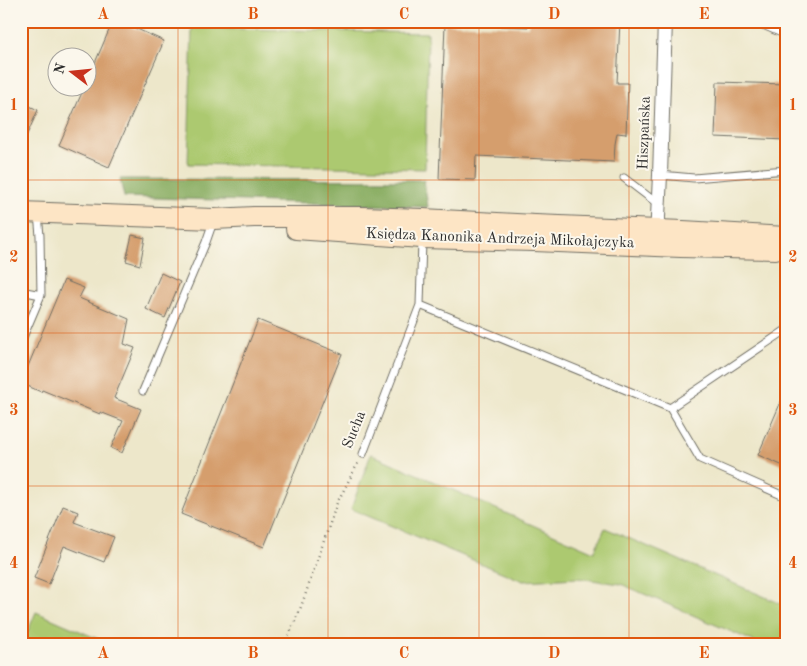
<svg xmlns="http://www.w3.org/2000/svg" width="807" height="666" font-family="'Old Standard TT',serif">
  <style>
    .green { fill: #acc970; stroke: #6c7a4e }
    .forest { fill: #89ad62; stroke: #5a6c46 }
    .building { fill: #d59e6d }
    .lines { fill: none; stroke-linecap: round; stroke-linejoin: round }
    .service-casing { stroke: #6f6d63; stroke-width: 9 }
    .minor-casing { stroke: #6f6d63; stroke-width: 16 }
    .secondary-casing { stroke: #6f6d63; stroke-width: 22 }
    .path { stroke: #6f6d63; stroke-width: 2.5; stroke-dasharray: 1 4; stroke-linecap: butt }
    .service { stroke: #fff; stroke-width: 7 }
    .minor { stroke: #fff; stroke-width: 14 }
    .secondary { stroke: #fde5c5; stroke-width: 20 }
    .grid { fill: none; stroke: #df570e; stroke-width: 1; stroke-opacity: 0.55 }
    .labels { text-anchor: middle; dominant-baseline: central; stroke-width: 4; stroke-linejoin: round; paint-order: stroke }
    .street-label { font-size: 15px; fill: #2b2b2b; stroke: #fbf7ec }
    .neatline { fill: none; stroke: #df570e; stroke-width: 2 }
    .grid-label { font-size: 16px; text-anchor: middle; font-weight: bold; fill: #df570e }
  </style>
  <rect width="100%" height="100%" fill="#fbf7ec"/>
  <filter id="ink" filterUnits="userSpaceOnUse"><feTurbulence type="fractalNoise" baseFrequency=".02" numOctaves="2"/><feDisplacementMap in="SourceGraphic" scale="10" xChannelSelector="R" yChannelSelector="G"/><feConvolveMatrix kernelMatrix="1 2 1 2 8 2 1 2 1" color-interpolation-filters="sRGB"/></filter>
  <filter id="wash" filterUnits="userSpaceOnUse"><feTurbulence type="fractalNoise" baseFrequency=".0096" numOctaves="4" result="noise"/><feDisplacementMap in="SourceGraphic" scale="20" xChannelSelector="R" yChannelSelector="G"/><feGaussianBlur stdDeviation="1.12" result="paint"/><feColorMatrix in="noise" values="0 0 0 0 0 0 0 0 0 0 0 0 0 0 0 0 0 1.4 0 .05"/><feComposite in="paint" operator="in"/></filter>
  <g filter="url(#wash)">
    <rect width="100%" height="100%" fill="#ede7ca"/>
    <path class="green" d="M 192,28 L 428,33 L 425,169 L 188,164 Z
      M 371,454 L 594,552 L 605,528 L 786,606 L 786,645 L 762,645 L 621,584 L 577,578 L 523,581 L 351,509 Z
      M 36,612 L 112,645 L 22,645 Z"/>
    <path class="forest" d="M 120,179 L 424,180 L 428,207 L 124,197 Z"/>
    <g id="blocks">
      <path class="building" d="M 113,21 L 119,21 L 164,41 L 109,167 L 59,145 L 84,88 L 88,88 L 88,79 Z
        M 529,21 L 620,21 L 617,83 L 628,83 L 626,134 L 617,133 L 615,144 L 614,162 L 476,156 L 475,180 L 439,179 L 445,24 L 528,27 Z
        M 717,82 L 786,84 L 786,140 L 715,137 Z
        M 21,102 L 38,110 L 21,148 Z
        M 132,235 L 145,238 L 140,265 L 126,261 Z
        M 161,273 L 180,282 L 165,318 L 146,309 Z
        M 64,280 L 84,288 L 79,298 L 129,319 L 124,344 L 135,348 L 114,398 L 141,409 L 122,453 L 111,448 L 123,421 L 100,412 L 100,414 L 42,390 L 41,392 L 21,383 Z
        M 258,320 L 342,354 L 264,547 L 181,514 Z
        M 786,390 L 786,467 L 758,455 Z
        M 63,506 L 78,512 L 74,522 L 114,537 L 104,562 L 64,546 L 49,584 L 34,578 Z"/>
    </g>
  </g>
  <g filter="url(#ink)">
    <use href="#blocks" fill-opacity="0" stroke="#6f6d63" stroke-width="1"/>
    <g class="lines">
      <defs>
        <path id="service" d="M 754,21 L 786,35
          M 660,175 L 694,178 L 786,170
          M 624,178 L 658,204
          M 21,291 L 41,295
          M 420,305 L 670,408 L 700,459 L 786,497
          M 21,342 L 41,295 L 40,236 L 38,214
          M 143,391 L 206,242 L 213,222
          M 670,408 L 786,330
          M 363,454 L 420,305 L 422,241"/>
        <path id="minor" d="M 657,238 L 660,175 L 665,21"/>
        <path id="secondary" d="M 21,212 L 214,219 L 254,217 L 362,217 L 423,219 L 535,225 L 683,231 L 786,237
          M 296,229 L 422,238 L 534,241 L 681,247 L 776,249"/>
      </defs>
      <use href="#service" class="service-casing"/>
      <use href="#minor" class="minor-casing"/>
      <use href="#secondary" class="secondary-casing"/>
      <path class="path" d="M 408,26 L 413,21
        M 285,645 L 301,607 L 337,503 L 358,463"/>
      <use href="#service" class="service"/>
      <use href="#minor" class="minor"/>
      <use href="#secondary" class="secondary"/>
    </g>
  </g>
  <path class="grid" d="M 178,21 L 178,645M 328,21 L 328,645M 479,21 L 479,645M 629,21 L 629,645M 21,180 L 786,180M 21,333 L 786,333M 21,486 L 786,486"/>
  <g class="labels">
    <g class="street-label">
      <text transform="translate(645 133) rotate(-88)">Hiszpańska</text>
      <text transform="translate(500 239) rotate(2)">Księdza Kanonika Andrzeja Mikołajczyka</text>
      <text transform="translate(355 430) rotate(-68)">Sucha</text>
    </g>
  </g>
  <rect width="807" height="666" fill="none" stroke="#fbf7ec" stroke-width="55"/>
  <g transform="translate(72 72) rotate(286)"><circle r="24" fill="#fbf7ec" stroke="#a8a59f"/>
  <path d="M0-4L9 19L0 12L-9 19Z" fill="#c8321e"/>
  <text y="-8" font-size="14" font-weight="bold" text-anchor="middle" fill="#2b2b2b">N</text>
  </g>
  <rect x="28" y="28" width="752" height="610" class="neatline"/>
  <g class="grid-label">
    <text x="103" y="19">A</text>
    <text x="253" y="19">B</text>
    <text x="404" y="19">C</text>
    <text x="554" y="19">D</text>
    <text x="704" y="19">E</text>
    <text x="14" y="110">1</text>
    <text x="793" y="110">1</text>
    <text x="14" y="262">2</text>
    <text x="793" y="262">2</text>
    <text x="14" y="415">3</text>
    <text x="793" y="415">3</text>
    <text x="14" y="568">4</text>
    <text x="793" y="568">4</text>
    <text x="103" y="658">A</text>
    <text x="253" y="658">B</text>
    <text x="404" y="658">C</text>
    <text x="554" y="658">D</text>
    <text x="704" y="658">E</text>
  </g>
</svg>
